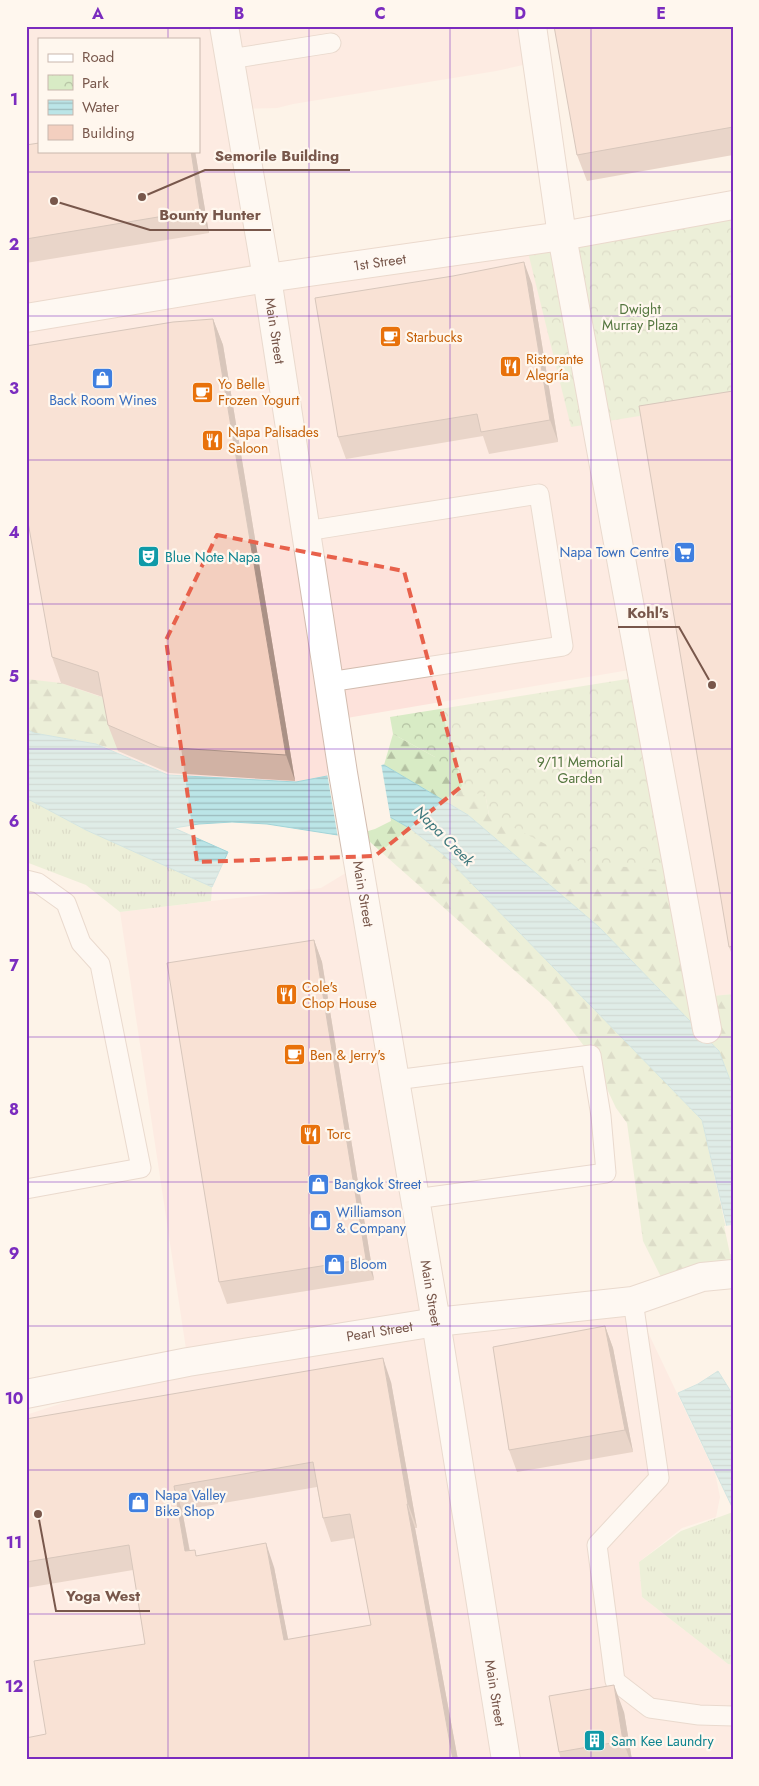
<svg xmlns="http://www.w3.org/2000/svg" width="759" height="1786" font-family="Jost,sans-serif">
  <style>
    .commercial { fill: #fde2db; fill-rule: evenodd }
    .grass { fill: url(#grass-tufts) }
    .forest { fill: url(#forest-firs) }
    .park { fill: url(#park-crowns) }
    .water { fill: url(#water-rules); stroke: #a1d5d9 }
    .pier { fill: #fdf3e8 }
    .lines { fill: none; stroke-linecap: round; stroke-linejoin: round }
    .service-casing { stroke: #d2bcaf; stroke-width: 21 }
    .pedestrian-casing { stroke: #d2bcaf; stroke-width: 30 }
    .minor-casing { stroke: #d2bcaf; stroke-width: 30 }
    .tertiary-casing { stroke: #d2bcaf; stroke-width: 30 }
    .secondary-casing { stroke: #d5bbad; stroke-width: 30 }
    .service { stroke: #fff; stroke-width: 19 }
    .pedestrian { stroke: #fff; stroke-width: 28 }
    .minor { stroke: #fff; stroke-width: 28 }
    .tertiary { stroke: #fff; stroke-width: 28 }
    .secondary { stroke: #fff; stroke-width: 28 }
    .wall { fill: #d1b2a4; fill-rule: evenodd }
    .shaded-wall { fill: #aa9186 }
    .building { fill: #f3cfbf; stroke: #aa9186; fill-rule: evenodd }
    .marked { fill: none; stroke: #e8614b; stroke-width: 4; stroke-dasharray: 10 6; stroke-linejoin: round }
    .grid { fill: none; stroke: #7b2cbf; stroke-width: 1; stroke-opacity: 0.55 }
    .labels { text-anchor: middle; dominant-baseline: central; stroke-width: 4.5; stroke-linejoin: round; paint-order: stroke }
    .street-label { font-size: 14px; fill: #78574b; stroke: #fff7ee }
    .park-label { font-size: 14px; fill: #557740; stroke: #fff7ee }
    .food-label { font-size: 14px; fill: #c56008; stroke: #fff7ee; text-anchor: start }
    .shop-label { font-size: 14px; fill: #366cbe; stroke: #fff7ee; text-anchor: start }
    .culture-label { font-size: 14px; fill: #0d838f; stroke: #fff7ee; text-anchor: start }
    .water-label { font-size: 15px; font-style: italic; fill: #3e787d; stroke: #fff7ee }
    .leader { fill: none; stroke: #78574b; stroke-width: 2 }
    .callout-dot { fill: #78574b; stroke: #fff7ee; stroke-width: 2 }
    .callout-label { font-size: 15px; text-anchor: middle; font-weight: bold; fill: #78574b; stroke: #fff7ee; stroke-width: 4.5; stroke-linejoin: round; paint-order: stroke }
    .neatline { fill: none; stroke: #7b2cbf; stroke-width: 2 }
    .grid-label { font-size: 16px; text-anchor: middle; font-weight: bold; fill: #7b2cbf }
  </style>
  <defs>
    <pattern id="grass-tufts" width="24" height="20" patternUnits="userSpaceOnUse" patternTransform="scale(1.25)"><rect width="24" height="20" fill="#d8ebc5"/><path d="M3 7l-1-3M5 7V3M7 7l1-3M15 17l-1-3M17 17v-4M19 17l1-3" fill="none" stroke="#b4c1a2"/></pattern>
    <pattern id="forest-firs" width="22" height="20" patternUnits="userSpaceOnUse" patternTransform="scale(1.25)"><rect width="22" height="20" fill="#d8ebc5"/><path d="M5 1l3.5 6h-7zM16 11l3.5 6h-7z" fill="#b4c1a2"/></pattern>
    <pattern id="park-crowns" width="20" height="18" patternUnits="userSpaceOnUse" patternTransform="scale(1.25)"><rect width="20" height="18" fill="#d8ebc5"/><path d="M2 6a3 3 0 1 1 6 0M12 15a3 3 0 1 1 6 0" fill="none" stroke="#b4c1a2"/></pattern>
    <pattern id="water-rules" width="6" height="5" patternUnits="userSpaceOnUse" patternTransform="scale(1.25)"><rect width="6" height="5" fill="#bbe5e7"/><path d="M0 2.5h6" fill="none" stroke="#9dbcbd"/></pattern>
  </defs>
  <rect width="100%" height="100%" fill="#fdf3e8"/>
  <path class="commercial" d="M 26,26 L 532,26 L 537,62 L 496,71 L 293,104 L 277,108 L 238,109 L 267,278 L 525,240 L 733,401 L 733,994 L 702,997 L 641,668 L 335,720 L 343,773 L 296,782 L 168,775 L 96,744 L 26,726 ZM 39,39 L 199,39 L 199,151 L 39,151 Z
    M 359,865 L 436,1322 L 633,1301 L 715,1473 L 720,1497 L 716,1517 L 682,1528 L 639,1562 L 642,1597 L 728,1664 L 733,1665 L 733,1760 L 26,1760 L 26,1415 L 188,1362 L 120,912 L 321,888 Z"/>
  <path class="grass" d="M 26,798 L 86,830 L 212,887 L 211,901 L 120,912 L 86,885 L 26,862 Z
    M 733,1512 L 733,1665 L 728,1664 L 642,1597 L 639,1562 L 681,1531 Z"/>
  <path class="forest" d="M 26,679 L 61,683 L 107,699 L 118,751 L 96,744 L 34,733 L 26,729 Z
    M 393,734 L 435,757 L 485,793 L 489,815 L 663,790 L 702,997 L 733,994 L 733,1089 L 468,815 L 384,765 Z
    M 390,817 L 411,829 L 444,855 L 702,1120 L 733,1260 L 733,1274 L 664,1283 L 643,1241 L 627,1123 L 616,1108 L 591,1055 L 550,1002 L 352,826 Z"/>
  <path class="park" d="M 733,205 L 733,401 L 571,427 L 525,240 Z
    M 646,676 L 681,872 L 582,863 L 489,815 L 485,793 L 463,795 L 461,775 L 438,777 L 435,757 L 393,734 L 390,717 Z"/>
  <path class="water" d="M 26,729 L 34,733 L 96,744 L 168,775 L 296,782 L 384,765 L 468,815 L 599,927 L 719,1051 L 733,1088 L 733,1253 L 702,1120 L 444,855 L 411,829 L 390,817 L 344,836 L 267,824 L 232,822 L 199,824 L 174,828 L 228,852 L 212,887 L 86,830 L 26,798 Z
    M 718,1371 L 733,1395 L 733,1509 L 678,1393 L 698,1384 Z"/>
  <path class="pier" d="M 381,763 L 391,821 L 375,829 L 344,838 L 338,838 L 327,773 Z
    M 733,1225 L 733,1255 L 730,1254 L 724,1226 Z"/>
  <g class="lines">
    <defs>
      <path id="service" d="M 230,59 L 331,43
        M 306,531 L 539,494 L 563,646 L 329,682
        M 26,880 L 38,883 L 66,903 L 81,943 L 100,964 L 141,1168 L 26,1189
        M 395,1080 L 591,1055 L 601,1116 L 606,1173 L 415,1199
        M 633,1301 L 659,1478 L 597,1545 L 615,1681 L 650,1708 L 699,1715 L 733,1716"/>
      <path id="pedestrian" d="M 532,26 L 562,236 L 707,1029"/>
      <g id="minor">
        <path id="s1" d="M 26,1394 L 188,1362 L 436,1322 L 633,1301 L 702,1277 L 733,1274"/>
      </g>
      <g id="tertiary">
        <path id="s2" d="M 224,26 L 267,278 L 343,773 L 436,1322 L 506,1760"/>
      </g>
      <g id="secondary">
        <path id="s3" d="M 26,318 L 267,278 L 562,236 L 733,205"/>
      </g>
    </defs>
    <use href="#service" class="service-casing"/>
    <use href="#pedestrian" class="pedestrian-casing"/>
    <use href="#minor" class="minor-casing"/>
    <use href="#tertiary" class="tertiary-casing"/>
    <use href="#secondary" class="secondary-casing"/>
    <use href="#service" class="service"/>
    <use href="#pedestrian" class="pedestrian"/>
    <use href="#minor" class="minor"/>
    <use href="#tertiary" class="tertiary"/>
    <use href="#secondary" class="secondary"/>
  </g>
  <path class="wall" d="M 733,26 L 733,155 L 587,181 L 577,155 Z
    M 26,145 L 39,151 L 195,151 L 209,233 L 26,263 Z
    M 532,284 L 558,442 L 489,454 L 483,436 L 346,459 L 338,437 Z
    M 213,319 L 223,345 L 295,781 L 169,773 L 118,751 L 108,725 L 103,697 L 61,683 L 52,657 Z
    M 733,391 L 733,957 L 729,947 Z
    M 314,940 L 322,962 L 374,1280 L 227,1304 L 219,1282 Z
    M 605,1326 L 613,1348 L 633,1452 L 517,1472 L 509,1450 Z
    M 391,1382 L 417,1528 L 415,1528 L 458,1760 L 46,1734 L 145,1644 L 133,1570 L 26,1588 L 26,1419 ZM 317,1487 L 323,1518 L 331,1542 L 355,1538 L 371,1625 L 288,1640 L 274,1567 L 197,1556 L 190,1551 L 182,1510 Z
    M 624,1712 L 632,1760 L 561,1760 L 559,1752 Z"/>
  <path class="shaded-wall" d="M 191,151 L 195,151 L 209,233 L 200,210 Z
    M 524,262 L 532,284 L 558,442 L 550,420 Z
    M 213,319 L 223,345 L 295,781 L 286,755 Z
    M 314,940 L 322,962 L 374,1280 L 366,1259 Z
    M 605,1326 L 613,1348 L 633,1452 L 625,1430 Z
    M 383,1358 L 391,1382 L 417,1528 L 408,1504 Z
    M 174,1486 L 182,1510 L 194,1575 L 185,1551 Z
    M 407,1504 L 415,1528 L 458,1760 L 453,1760 Z
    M 266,1543 L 274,1567 L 293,1664 L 284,1640 Z
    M 614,1685 L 624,1712 L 632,1760 L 630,1760 L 623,1741 Z"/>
  <path class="building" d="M 554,26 L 733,26 L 733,127 L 577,155 Z
    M 39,143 L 39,151 L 191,151 L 200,210 L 26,239 L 26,145 Z
    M 524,262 L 550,420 L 481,432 L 477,414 L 338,437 L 315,298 L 453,276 Z
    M 213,319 L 286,755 L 159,747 L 108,725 L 98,672 L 52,657 L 26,511 L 26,346 L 173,322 Z
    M 733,391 L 733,946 L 729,947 L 639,406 Z
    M 314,940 L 366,1259 L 219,1282 L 167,963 Z
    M 605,1326 L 625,1430 L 509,1450 L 493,1347 Z
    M 383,1358 L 408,1504 L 407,1504 L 453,1760 L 26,1760 L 26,1738 L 46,1734 L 34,1661 L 145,1644 L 129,1545 L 26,1562 L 26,1419 ZM 313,1462 L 323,1518 L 350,1514 L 371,1625 L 284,1640 L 266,1543 L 196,1556 L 195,1550 L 185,1551 L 174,1486 Z
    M 614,1685 L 623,1741 L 559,1752 L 549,1696 Z"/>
  <path d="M0 0H759V1786H0ZM 217,535 L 404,571 L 462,786 L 375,856 L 197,862 L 166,640 Z" fill="#fdf3e8" fill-opacity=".55" fill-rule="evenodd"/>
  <path class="marked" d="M 217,535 L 404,571 L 462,786 L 375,856 L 197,862 L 166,640 Z"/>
  <path class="grid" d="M 168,26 L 168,39M 309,26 L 309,1760M 450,26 L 450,1760M 591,26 L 591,1760M 168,151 L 168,1760M 26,172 L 733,172M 26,316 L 733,316M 26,460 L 733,460M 26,604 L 733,604M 26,749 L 733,749M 26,893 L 733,893M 26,1037 L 733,1037M 26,1182 L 733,1182M 26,1326 L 733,1326M 26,1470 L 733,1470M 26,1614 L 733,1614"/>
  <defs>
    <symbol id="cafe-square" viewBox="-11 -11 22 22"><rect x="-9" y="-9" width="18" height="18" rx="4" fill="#e8710a" stroke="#fff7ee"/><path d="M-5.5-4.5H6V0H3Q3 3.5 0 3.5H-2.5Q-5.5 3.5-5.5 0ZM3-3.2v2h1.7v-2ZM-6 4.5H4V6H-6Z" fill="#fff"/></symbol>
    <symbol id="restaurant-square" viewBox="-11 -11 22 22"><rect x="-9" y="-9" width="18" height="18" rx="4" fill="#e8710a" stroke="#fff7ee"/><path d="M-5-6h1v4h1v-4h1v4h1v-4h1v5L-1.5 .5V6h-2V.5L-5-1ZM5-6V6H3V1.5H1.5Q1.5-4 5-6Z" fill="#fff"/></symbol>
    <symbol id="shop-square" viewBox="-11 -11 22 22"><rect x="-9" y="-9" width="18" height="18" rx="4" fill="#3f7fe0" stroke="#fff7ee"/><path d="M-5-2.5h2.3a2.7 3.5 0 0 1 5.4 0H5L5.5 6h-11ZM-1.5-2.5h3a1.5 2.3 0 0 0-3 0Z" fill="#fff"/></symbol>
    <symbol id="supermarket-square" viewBox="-11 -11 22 22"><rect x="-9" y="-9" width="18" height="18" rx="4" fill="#3f7fe0" stroke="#fff7ee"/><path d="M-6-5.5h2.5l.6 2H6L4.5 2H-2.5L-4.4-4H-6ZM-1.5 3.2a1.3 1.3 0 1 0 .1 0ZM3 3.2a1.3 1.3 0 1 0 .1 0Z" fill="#fff"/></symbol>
    <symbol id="theatre-square" viewBox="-11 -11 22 22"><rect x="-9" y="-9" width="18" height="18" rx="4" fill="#0f9aa8" stroke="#fff7ee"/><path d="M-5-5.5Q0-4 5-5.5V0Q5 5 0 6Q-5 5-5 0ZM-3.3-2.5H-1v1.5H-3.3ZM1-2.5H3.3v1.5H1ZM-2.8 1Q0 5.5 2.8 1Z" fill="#fff"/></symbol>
    <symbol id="building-square" viewBox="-11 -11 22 22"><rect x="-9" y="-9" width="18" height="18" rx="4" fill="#0f9aa8" stroke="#fff7ee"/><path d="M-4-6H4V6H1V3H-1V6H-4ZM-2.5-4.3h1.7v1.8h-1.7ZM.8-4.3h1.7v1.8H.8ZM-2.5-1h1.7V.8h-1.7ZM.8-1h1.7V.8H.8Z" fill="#fff"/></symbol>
  </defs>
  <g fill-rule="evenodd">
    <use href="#cafe-square" x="378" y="324" width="25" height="25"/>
    <use href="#restaurant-square" x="498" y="354" width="25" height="25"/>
    <use href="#shop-square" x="90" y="366" width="25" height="25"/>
    <use href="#cafe-square" x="190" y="380" width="25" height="25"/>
    <use href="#restaurant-square" x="200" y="428" width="25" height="25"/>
    <use href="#supermarket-square" x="672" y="540" width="25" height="25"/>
    <use href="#theatre-square" x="136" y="544" width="25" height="25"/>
    <use href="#restaurant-square" x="274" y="982" width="25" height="25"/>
    <use href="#cafe-square" x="282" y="1042" width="25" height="25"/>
    <use href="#restaurant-square" x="298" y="1122" width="25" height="25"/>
    <use href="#shop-square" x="306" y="1172" width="25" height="25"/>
    <use href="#shop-square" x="308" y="1208" width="25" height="25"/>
    <use href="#shop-square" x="322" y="1252" width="25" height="25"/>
    <use href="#shop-square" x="126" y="1490" width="25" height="25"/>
    <use href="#building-square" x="582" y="1728" width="25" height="25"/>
  </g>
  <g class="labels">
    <g class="street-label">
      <text stroke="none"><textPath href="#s3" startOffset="358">1st Street</textPath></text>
      <text stroke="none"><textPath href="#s2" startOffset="309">Main Street</textPath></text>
      <text stroke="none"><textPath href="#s2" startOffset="879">Main Street</textPath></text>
      <text stroke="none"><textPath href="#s2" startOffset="1284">Main Street</textPath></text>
      <text stroke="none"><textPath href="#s1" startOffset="359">Pearl Street</textPath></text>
      <text stroke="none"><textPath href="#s2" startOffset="1689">Main Street</textPath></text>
    </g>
    <g class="park-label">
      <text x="640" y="309">Dwight<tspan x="640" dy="16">Murray Plaza</tspan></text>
      <text x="580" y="762">9/11 Memorial<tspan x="580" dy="16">Garden</tspan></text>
    </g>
    <g class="food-label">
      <text x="406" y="337">Starbucks</text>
      <text x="526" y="359">Ristorante<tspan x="526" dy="16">Alegría</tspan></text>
      <text x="218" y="384">Yo Belle<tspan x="218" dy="16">Frozen Yogurt</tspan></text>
      <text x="228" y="432">Napa Palisades<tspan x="228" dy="16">Saloon</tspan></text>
      <text x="302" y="987">Cole's<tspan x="302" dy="16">Chop House</tspan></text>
      <text x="310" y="1055">Ben &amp; Jerry's</text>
      <text x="327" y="1134">Torc</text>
    </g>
    <g class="shop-label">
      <text x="103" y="400" text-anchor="middle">Back Room Wines</text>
      <text x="669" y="552" text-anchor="end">Napa Town Centre</text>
      <text x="334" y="1184">Bangkok Street</text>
      <text x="336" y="1212">Williamson<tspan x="336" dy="16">&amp; Company</tspan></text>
      <text x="350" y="1264">Bloom</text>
      <text x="155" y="1495">Napa Valley<tspan x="155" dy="16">Bike Shop</tspan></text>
    </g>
    <g class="culture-label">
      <text x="165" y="557">Blue Note Napa</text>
      <text x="611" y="1741">Sam Kee Laundry</text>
    </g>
    <g class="water-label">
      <text transform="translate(444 836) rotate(45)">Napa Creek</text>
    </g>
  </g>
  <path class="leader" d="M142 197L205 170H350M54 201L150 230H271M712 685L679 627H618M38 1514L56 1611H150"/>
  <g class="callout-dot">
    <circle cx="142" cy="197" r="5"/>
    <circle cx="54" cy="201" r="5"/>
    <circle cx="712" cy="685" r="5"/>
    <circle cx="38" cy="1514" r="5"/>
  </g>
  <g class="callout-label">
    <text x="277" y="161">Semorile Building</text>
    <text x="210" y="220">Bounty Hunter</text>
    <text x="648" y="618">Kohl's</text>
    <text x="103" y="1601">Yoga West</text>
  </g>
  <rect width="759" height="1786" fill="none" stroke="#fff7ee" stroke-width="55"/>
  <rect x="38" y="38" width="162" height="115" fill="#fff7ee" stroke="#c9b7ad"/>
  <rect x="48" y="54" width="25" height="8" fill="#ffffff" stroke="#c9b7ad"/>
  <text x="82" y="62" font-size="15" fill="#78574b">Road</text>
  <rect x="48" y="75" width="25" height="15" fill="url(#park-crowns)" stroke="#c9b7ad"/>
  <text x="82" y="88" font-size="15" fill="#78574b">Park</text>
  <rect x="48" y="100" width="25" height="15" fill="url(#water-rules)" stroke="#c9b7ad"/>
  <text x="82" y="112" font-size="15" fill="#78574b">Water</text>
  <rect x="48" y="125" width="25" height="15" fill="#f3cfbf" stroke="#c9b7ad"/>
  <text x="82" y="138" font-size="15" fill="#78574b">Building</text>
  <rect x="28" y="28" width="704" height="1730" class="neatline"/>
  <g class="grid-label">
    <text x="98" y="19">A</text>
    <text x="239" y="19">B</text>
    <text x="380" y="19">C</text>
    <text x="520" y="19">D</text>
    <text x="661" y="19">E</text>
    <text x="14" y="105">1</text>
    <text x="14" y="250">2</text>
    <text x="14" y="394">3</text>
    <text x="14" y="538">4</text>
    <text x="14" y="682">5</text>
    <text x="14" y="827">6</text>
    <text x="14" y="971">7</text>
    <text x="14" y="1115">8</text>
    <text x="14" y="1259">9</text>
    <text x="14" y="1404">10</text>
    <text x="14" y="1548">11</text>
    <text x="14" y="1692">12</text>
  </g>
</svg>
